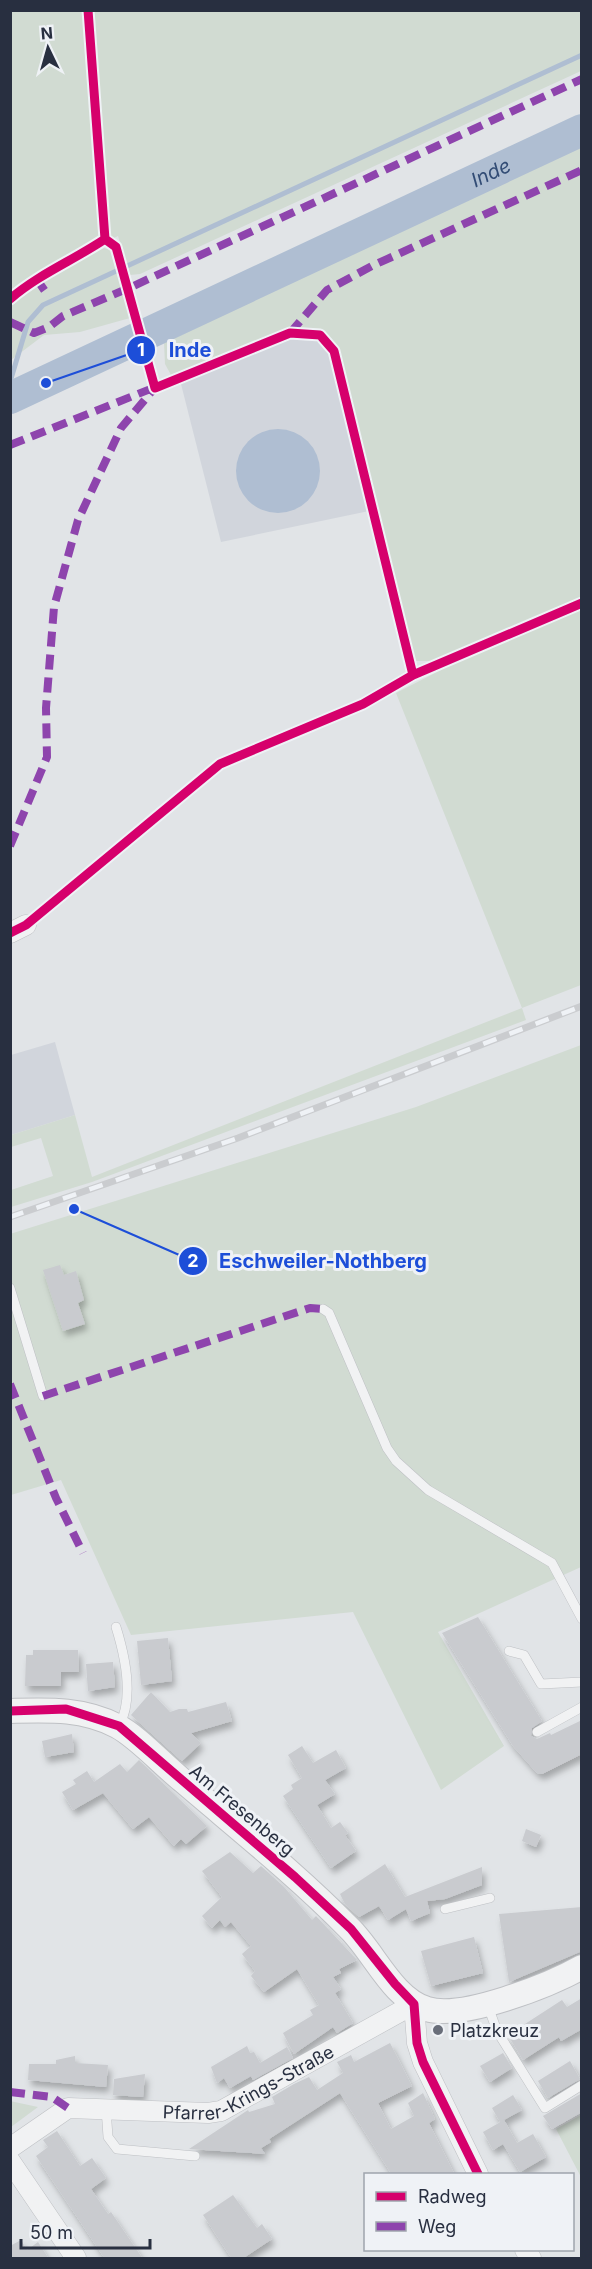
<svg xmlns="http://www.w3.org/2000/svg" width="592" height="2269" font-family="Inter,sans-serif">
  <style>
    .built { fill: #d1d5dc }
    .green { fill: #d1dbd2 }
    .water { fill: #afbed2 }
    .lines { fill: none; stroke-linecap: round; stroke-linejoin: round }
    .stream { stroke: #afbed2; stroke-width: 5 }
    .river { stroke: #afbed2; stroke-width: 32 }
    .building { fill: #c9cbcf; filter: url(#shadow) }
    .service-casing { stroke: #bec0c4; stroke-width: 10 }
    .minor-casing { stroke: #bec0c4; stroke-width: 21 }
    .tertiary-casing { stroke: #bec0c4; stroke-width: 26 }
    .service { stroke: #f1f2f3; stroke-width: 9 }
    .minor { stroke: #f1f2f3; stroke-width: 20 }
    .tertiary { stroke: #f1f2f3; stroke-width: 24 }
    .rail-casing { stroke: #cacccf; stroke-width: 7 }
    .rail { stroke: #eff2f6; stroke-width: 4.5; stroke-dasharray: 14; stroke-linecap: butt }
    .quiet { stroke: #8e44ad; stroke-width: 8; stroke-dasharray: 15 8; stroke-linecap: butt }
    .cycleway-casing { stroke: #eff2f6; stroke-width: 13 }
    .cycleway { stroke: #d6006c; stroke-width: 9 }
    .poi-dot { fill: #696e7a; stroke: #eff2f6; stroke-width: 2 }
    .labels { text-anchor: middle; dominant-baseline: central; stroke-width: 6; stroke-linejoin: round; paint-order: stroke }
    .street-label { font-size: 18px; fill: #282f40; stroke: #eff2f6 }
    .poi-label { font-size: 18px; fill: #282f40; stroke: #eff2f6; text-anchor: start }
    .water-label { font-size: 20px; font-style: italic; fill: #324c75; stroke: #eff2f6 }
    .leader { fill: none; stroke: #1d4ed8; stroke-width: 2 }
    .callout-dot { fill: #1d4ed8; stroke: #eff2f6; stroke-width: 2 }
    .mark-label { font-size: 18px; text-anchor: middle; font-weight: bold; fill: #fff }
    .callout-label { font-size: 20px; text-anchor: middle; font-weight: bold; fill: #1d4ed8; stroke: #eff2f6; stroke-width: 6; stroke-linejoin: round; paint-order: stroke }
  </style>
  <defs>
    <filter id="shadow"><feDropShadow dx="3" dy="5.5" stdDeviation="3" flood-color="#0004"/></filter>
  </defs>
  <rect width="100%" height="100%" fill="#e1e4e7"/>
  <path class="built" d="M 290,336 L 318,339 L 329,353 L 369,511 L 221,542 L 181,384 Z
    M 55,1042 L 75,1115 L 11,1135 L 11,1055 Z"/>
  <path class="green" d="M 11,10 L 581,11 L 581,71 L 140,274 L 130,275 L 118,236 L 29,280 L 11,296 Z
    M 581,146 L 581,985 L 522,1008 L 526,1020 L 92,1182 L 11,1207 L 11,1190 L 53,1176 L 41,1138 L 11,1147 L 11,1135 L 75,1115 L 92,1177 L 522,1008 L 396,693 L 441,670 L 438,661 L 415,661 L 338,349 L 325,331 L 290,328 L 171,375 L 165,364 L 164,343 Z
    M 104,248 L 110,250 L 130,318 L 80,332 L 44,335 L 11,360 L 11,304 L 32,283 Z
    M 581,1045 L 581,1567 L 438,1632 L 504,1746 L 441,1790 L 353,1612 L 131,1635 L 61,1480 L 11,1495 L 10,1234 L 416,1107 Z
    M 10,2101 L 38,2107 L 11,2127 Z
    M 581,2115 L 581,2177 L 556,2129 Z"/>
  <path class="water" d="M236 471a42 42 0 1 1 84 0a42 42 0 1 1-84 0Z"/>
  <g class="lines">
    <path class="stream" d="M 10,382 L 28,322 L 43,305 L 582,55"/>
    <path class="river" id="s1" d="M 10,398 L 582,130"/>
  </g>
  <path class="building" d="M 60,1265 L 64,1275 L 76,1271 L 84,1300 L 78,1303 L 85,1324 L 63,1331 L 43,1270 Z
    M 478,1617 L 542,1721 L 532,1728 L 531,1736 L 537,1739 L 550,1733 L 551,1735 L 582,1720 L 582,1754 L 542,1774 L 537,1773 L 513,1746 L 442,1633 Z
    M 168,1638 L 172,1681 L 141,1685 L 137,1641 Z
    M 33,1650 L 78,1650 L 79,1672 L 61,1672 L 61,1686 L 25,1686 L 26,1655 L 33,1655 Z
    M 113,1662 L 115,1687 L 88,1691 L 86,1664 Z
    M 151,1692 L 170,1712 L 179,1709 L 187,1709 L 188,1712 L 226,1702 L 232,1721 L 191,1733 L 201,1743 L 182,1761 L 131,1715 Z
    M 72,1734 L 74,1752 L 45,1757 L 42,1741 Z
    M 302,1746 L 313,1763 L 336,1750 L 346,1768 L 325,1780 L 335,1794 L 317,1805 L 331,1828 L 340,1822 L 348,1833 L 345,1835 L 356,1851 L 331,1868 L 283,1796 L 293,1789 L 291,1785 L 302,1778 L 288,1755 Z
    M 139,1760 L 207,1826 L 186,1844 L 181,1839 L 174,1846 L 149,1817 L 133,1829 L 103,1793 L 73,1810 L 62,1792 L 76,1784 L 73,1780 L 87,1771 L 94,1782 L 120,1764 L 127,1772 Z
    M 526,1829 L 541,1835 L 536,1847 L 522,1841 Z
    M 230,1852 L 253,1873 L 261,1866 L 284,1887 L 312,1920 L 316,1916 L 357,1960 L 339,1969 L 341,1973 L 333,1977 L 341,1989 L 335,1993 L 353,2023 L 337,2033 L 333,2027 L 294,2054 L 283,2033 L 313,2015 L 310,2010 L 319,2005 L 297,1969 L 264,1992 L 251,1976 L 255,1971 L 242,1954 L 251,1946 L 231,1922 L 225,1927 L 220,1920 L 212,1928 L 202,1916 L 222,1897 L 202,1871 Z
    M 385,1864 L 405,1897 L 482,1867 L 482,1885 L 445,1899 L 427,1901 L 430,1913 L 411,1921 L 406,1909 L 388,1920 L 379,1906 L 359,1917 L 345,1904 L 340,1894 Z
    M 582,1907 L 582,1951 L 509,1982 L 499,1914 Z
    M 474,1937 L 483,1973 L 431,1986 L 421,1951 Z
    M 582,1998 L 582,2029 L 561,2041 L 559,2037 L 523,2060 L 508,2035 L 562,2000 L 567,2007 Z
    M 390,2043 L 412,2086 L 378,2103 L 391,2129 L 414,2116 L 408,2103 L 423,2093 L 435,2119 L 429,2123 L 455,2175 L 392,2175 L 340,2093 L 269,2139 L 271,2142 L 261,2148 L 265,2154 L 189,2149 L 248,2110 L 249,2112 L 275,2104 L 272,2097 L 294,2084 L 309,2077 L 317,2090 L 343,2073 L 337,2062 L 351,2055 L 354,2062 Z
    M 247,2046 L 250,2053 L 254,2052 L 260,2063 L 287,2047 L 293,2058 L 253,2080 L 251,2076 L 230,2088 L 224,2078 L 217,2083 L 211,2067 Z
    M 503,2053 L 512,2068 L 490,2082 L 480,2066 Z
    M 75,2056 L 75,2063 L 108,2065 L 106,2087 L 28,2080 L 29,2064 L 56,2064 L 56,2060 Z
    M 570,2061 L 580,2079 L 548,2098 L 538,2081 Z
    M 145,2074 L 143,2097 L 113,2095 L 114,2079 Z
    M 582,2093 L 582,2112 L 552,2129 L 543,2116 Z
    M 513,2095 L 522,2110 L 500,2122 L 492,2108 Z
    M 504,2120 L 517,2143 L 533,2134 L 546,2157 L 520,2172 L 503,2144 L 493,2150 L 483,2132 Z
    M 57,2131 L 80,2166 L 92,2158 L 106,2178 L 91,2189 L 108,2214 L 111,2212 L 143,2259 L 105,2259 L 85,2229 L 36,2156 L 48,2147 L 43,2140 Z
    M 233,2195 L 257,2228 L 262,2224 L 272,2239 L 242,2259 L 232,2259 L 203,2215 Z
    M 21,2240 L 27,2250 L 38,2242 L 49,2259 L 10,2259 L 10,2246 Z"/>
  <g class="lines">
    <defs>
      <path id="service" d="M 10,1288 L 43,1396
        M 323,1309 L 329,1313 L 387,1448 L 396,1461 L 428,1490 L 552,1563 L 582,1619
        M 116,1627 C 125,1656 134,1699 119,1726
        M 509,1651 L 524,1655 L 541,1684 L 582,1682
        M 537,1732 L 582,1707
        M 445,1909 L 490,1898
        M 488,2006 L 497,2031 L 545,2108 L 582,2085
        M 106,2108 L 108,2137 L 117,2149 L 195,2156"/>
      <g id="minor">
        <path d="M 10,933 L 26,925"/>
        <path id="s2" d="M 10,2148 L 68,2108 L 208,2113 L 221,2111 L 414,2004 L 417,2043 L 423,2062 L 478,2174"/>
        <path d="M 10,2161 L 76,2258"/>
        <path d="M 525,2250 L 531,2258"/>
      </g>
      <path id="tertiary" d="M 10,1711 C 48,1710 82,1708 117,1726 C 138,1737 163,1765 183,1781 C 239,1829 297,1875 349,1928 C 374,1952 392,1998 427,2009 C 462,2020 550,1985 582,1967"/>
    </defs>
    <use href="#service" class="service-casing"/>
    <use href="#minor" class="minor-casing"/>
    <use href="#tertiary" class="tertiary-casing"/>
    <use href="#service" class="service"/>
    <use href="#minor" class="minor"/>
    <use href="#tertiary" class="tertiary"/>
    <defs>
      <path id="rail" d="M 10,1217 L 238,1138 L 582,1006"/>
    </defs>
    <use href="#rail" class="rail-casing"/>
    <use href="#rail" class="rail"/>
    <path class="quiet" d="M 36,278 L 49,297
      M 10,322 L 34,333 L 49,327 L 63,316 L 129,288 L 582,79
      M 290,333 L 327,290 L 372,266 L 582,170
      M 10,445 L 158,386
      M 10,846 L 47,757 L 46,708 L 54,607 L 78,520 L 121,428 L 153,390
      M 10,1384 L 56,1498 L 83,1553
      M 43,1396 L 310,1308 L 323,1309
      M 10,2092 L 52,2097 L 68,2108"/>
    <defs>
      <path id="cycleway" d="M 88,10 L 105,239 L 116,247 L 155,388 L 290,333 L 320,335 L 334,351 L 413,675
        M 10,299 C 39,274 74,260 105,239
        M 10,933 L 26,925 L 220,764 L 363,704 L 413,675 L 582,603
        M 10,1711 L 66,1709 L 119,1726 L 295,1877 L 351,1929 L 395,1984 L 414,2004 L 417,2043 L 423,2062 L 478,2174"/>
    </defs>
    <use href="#cycleway" class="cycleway-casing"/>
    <use href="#cycleway" class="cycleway"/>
  </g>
  <circle class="poi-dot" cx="438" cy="2030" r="6"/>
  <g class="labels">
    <g class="street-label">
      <text transform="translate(242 1810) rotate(40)">Am Fresenberg</text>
      <text stroke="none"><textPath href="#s2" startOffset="258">Pfarrer-Krings-Straße</textPath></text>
    </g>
    <g class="poi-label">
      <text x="450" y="2030">Platzkreuz</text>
    </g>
    <g class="water-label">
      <text stroke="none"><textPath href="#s1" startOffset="531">Inde</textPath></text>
    </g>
  </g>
  <path class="leader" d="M46 383L141 350M74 1209L193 1261"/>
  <g class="callout-dot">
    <circle cx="46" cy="383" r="6"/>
    <circle cx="74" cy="1209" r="6"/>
    <circle cx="141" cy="350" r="15"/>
    <circle cx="193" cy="1261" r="15"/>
  </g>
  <g class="mark-label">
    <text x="141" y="356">1</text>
    <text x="193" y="1267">2</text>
  </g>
  <g class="callout-label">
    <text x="190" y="357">Inde</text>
    <text x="323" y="1268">Eschweiler-Nothberg</text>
  </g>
  <rect width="592" height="2269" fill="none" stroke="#282f40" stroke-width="24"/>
  <rect x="364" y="2173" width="210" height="78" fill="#eff2f6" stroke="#9fa4ad" stroke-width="1.5"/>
  <rect x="376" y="2192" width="30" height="9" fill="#d6006c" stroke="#9fa4ad" stroke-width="1.5"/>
  <text x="418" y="2203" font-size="18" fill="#282f40">Radweg</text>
  <rect x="376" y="2222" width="30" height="9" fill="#8e44ad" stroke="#9fa4ad" stroke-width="1.5"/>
  <text x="418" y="2233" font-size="18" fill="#282f40">Weg</text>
  <g transform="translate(48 48) rotate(355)" stroke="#eff2f6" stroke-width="4.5" paint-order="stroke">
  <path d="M0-4.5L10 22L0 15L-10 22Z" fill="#282f40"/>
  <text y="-9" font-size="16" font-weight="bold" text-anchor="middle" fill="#282f40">N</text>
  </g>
  <path d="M21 2239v9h129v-9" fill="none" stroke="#282f40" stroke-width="3"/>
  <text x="30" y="2239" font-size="18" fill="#282f40" stroke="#eff2f6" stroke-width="4.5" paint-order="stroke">50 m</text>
</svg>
